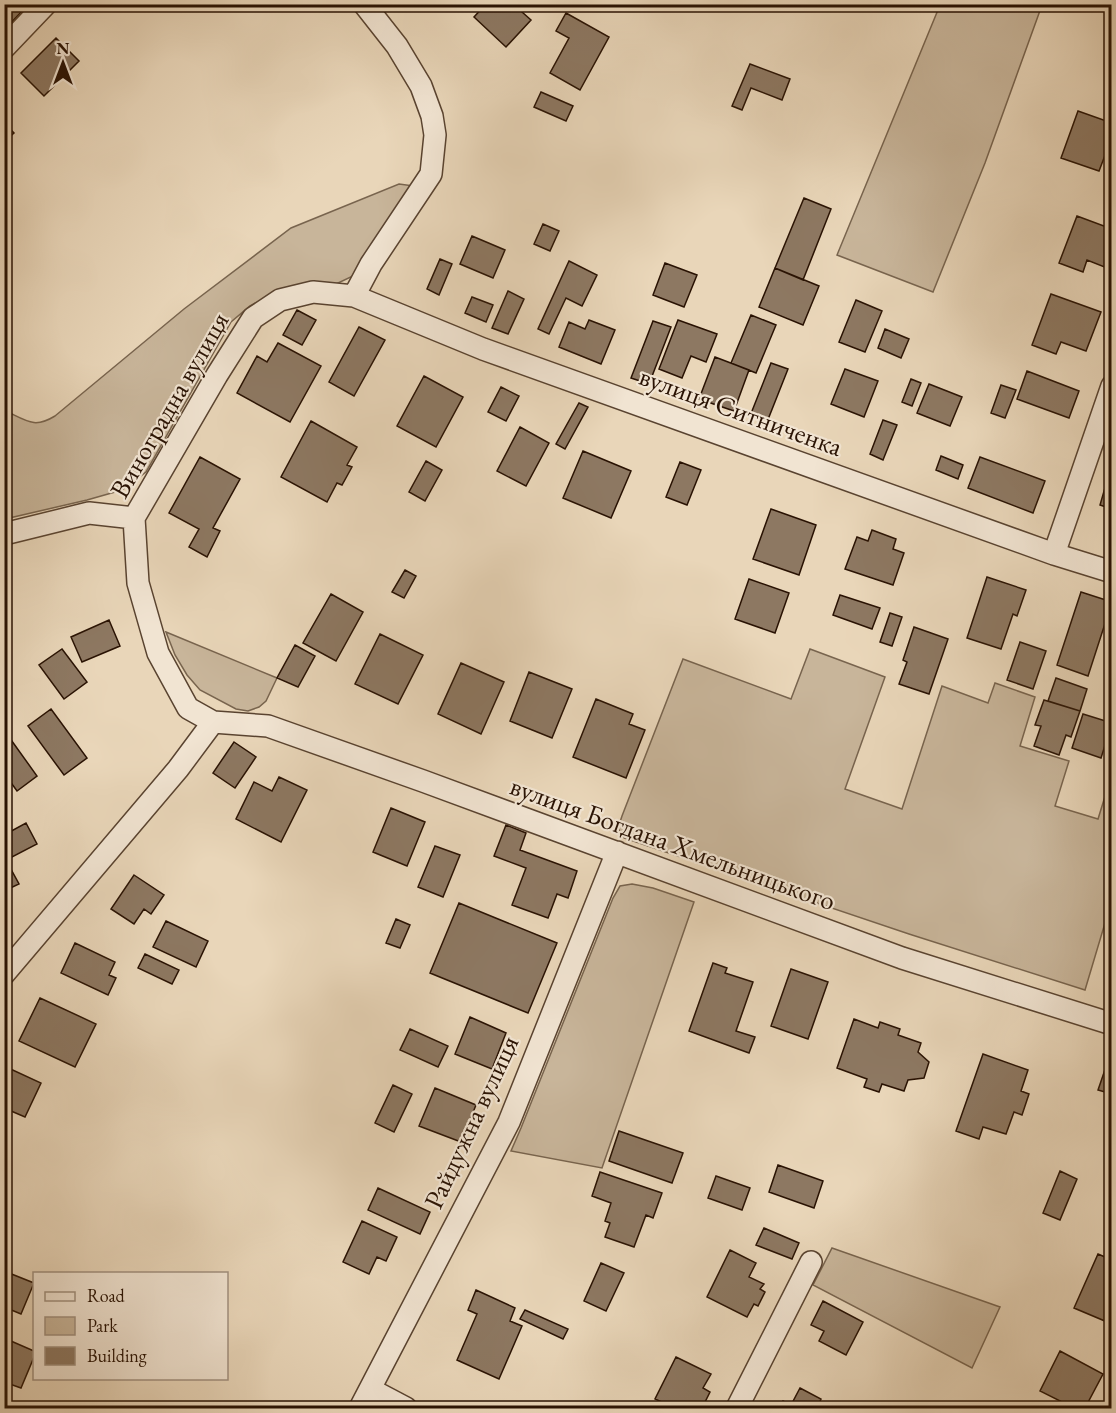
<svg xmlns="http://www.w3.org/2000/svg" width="1116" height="1413" font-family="'EB Garamond',serif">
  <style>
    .green { fill: #c8b59a; stroke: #78644e; stroke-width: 1.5 }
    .building { fill: #8d7862; stroke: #291203; stroke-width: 1.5 }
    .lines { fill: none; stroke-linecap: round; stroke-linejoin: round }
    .street-casing { stroke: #594330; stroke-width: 24 }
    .street { stroke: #f1e4d2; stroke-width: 21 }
    .labels { text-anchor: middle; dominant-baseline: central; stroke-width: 4.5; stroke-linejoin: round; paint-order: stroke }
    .street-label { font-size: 27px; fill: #291203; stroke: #f1e4d2 }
  </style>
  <rect width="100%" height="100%" fill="#e9d6b9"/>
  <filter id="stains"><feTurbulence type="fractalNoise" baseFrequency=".00333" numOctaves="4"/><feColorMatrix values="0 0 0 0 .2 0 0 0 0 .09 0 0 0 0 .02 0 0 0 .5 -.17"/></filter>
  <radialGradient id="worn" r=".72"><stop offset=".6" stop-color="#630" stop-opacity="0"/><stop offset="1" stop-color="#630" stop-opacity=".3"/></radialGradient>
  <path class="green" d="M 940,5 L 1042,5 L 985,163 L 933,292 L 837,255 Z
    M 399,184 L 414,186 L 353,276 L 336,284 L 277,292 L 250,306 L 231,322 L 146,472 L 122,490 L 87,500 L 5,519 L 5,421 L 12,414 C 30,423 37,427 55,416 L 184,309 L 291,228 Z
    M 166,632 L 277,678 L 266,701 L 259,707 L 248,711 L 236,709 L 200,690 L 187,675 L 175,655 Z
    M 810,649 L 885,677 L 845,789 L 902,809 L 942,686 L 988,703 L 995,683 L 1035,697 L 1020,746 L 1069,761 L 1055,806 L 1098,819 L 1111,777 L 1111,903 L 1085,990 L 909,934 L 624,838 L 618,828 L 622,816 L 683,659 L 791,699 Z
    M 632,884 L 653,888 L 694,902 L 602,1168 L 511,1151 L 521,1128 L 613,898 L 620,886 Z
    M 832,1248 L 1000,1307 L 972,1368 L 813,1285 Z"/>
  <path class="building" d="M 4,4 L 24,4 L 26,7 L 4,30 Z
    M 486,4 L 513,4 L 531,20 L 506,47 L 474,17 Z
    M 566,13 L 609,37 L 580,90 L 550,73 L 569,38 L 556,31 Z
    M 56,38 L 79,61 L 44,96 L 21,73 Z
    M 750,64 L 790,79 L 782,100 L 751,88 L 742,110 L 732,106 Z
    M 541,92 L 573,106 L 566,121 L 534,107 Z
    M 1078,111 L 1112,123 L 1112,137 L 1099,171 L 1061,158 Z
    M 4,123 L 14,133 L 4,142 Z
    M 804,198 L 831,209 L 803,280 L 775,268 Z
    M 1077,216 L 1112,229 L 1112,270 L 1087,260 L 1083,272 L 1059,263 Z
    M 543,224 L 559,231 L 550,251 L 534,244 Z
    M 472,236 L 505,250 L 493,278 L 460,264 Z
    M 440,259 L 452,264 L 439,295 L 427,289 Z
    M 569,261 L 597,275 L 582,306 L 566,298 L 549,334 L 538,329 Z
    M 665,263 L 697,275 L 684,307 L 653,295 Z
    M 775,268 L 819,286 L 803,325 L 759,307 Z
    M 508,291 L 524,299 L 508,334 L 492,328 Z
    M 1051,294 L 1101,312 L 1086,351 L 1061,342 L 1056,354 L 1032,345 Z
    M 472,297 L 493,305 L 486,322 L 465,313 Z
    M 856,300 L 882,311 L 865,352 L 839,342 Z
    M 297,310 L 316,320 L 302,345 L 283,335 Z
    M 751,315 L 776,325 L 756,373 L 731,363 Z
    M 589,320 L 615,330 L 601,364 L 559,347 L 569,322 L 585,329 Z
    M 678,320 L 717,334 L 706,362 L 691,356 L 682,378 L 659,369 Z
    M 653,321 L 671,327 L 649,384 L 631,378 Z
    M 359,327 L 385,340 L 354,396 L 329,382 Z
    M 885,329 L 909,339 L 901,358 L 878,348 Z
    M 278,343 L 321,366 L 290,422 L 237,393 L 257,356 L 267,362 Z
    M 715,357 L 749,370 L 734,411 L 699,399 Z
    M 771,363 L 788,369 L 767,422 L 750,416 Z
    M 845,369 L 878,381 L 864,417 L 831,404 Z
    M 1027,371 L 1079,391 L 1069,418 L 1017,399 Z
    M 424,376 L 463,397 L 436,447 L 397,426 Z
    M 911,379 L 921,383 L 912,406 L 902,402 Z
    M 929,384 L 962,397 L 950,426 L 917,413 Z
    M 1001,385 L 1016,390 L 1005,418 L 991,413 Z
    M 501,387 L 519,396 L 506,421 L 488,412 Z
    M 579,403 L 588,407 L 565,449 L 556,444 Z
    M 883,420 L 897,425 L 883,460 L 870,454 Z
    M 311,421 L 357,447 L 347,465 L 352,467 L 342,485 L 337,483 L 327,502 L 281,477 Z
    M 520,427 L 549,443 L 526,486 L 497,471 Z
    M 583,451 L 631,471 L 611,518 L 563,498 Z
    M 941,456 L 963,465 L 958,479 L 936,470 Z
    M 200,457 L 240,479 L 213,528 L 220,531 L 207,557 L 189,547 L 199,529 L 169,513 Z
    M 980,457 L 1045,481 L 1033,513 L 968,488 Z
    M 426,461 L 442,470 L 425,501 L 409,492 Z
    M 680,462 L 701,470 L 687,505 L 666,497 Z
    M 1109,474 L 1112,474 L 1112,515 L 1107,514 L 1109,508 L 1100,505 Z
    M 771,509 L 816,525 L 799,575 L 753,559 Z
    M 872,530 L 896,539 L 893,549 L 904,553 L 893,585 L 845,569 L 857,537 L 868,541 Z
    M 405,570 L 416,576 L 404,598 L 392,592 Z
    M 987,577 L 1026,590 L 1017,616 L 1013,614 L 1001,649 L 967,638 Z
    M 749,579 L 789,593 L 775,633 L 735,619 Z
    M 1081,592 L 1112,602 L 1088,676 L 1057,665 Z
    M 331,594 L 363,612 L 336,661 L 303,643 Z
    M 840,595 L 880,608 L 872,629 L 833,615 Z
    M 890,613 L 902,617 L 892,646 L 880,642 Z
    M 109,620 L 120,646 L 82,662 L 71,637 Z
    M 914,627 L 948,639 L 929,694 L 899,684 L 907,662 L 903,660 Z
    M 380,634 L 423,655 L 398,704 L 355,684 Z
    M 1020,642 L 1046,651 L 1033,689 L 1007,680 Z
    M 295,645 L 315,656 L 298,687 L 277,678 Z
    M 62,649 L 87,682 L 64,699 L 39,665 Z
    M 461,663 L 504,682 L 481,734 L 438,714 Z
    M 529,672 L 572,689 L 552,738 L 510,721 Z
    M 1056,678 L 1087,689 L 1080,711 L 1048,701 Z
    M 596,699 L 633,714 L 629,724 L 645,730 L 626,778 L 573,757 Z
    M 1044,700 L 1080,711 L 1071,737 L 1066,735 L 1059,755 L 1034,746 L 1041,726 L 1035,725 Z
    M 51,709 L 87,758 L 64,775 L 28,726 Z
    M 1083,714 L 1112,723 L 1101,758 L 1072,748 Z
    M 9,737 L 37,776 L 17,791 L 4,773 L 4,740 Z
    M 234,742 L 256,757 L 235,788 L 213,773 Z
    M 279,777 L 307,790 L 281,842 L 236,819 L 254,782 L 272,791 Z
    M 391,808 L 425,822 L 407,866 L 373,852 Z
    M 26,823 L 37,844 L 6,860 L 19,884 L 4,891 L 4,835 Z
    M 506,825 L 526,833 L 520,850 L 577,871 L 568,898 L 557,894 L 548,918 L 512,905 L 526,868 L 494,856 Z
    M 435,846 L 460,855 L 443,897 L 418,887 Z
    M 134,875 L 164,895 L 151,914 L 144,909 L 134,924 L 111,909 Z
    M 459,903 L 557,943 L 528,1013 L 430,973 Z
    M 396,919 L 410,925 L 400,948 L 386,943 Z
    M 166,921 L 208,941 L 196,967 L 153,947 Z
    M 75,943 L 115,962 L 109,975 L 116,978 L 108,995 L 61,973 Z
    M 145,954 L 179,970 L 172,984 L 138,968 Z
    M 713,963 L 727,968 L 725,973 L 753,982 L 736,1031 L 755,1037 L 749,1053 L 689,1031 Z
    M 791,969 L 828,982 L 808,1039 L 771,1026 Z
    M 40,998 L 96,1024 L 75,1067 L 19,1041 Z
    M 470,1017 L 506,1033 L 492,1069 L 455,1054 Z
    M 854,1019 L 878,1028 L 880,1022 L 900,1029 L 898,1035 L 921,1043 L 918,1052 L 929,1062 L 924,1078 L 908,1080 L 904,1091 L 882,1084 L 879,1092 L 864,1087 L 867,1079 L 837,1068 Z
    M 410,1029 L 448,1046 L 438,1067 L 400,1050 Z
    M 983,1054 L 1028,1070 L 1021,1091 L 1029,1094 L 1022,1115 L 1014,1112 L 1006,1134 L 983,1127 L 979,1139 L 956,1131 Z
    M 1109,1058 L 1112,1059 L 1112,1094 L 1098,1090 Z
    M 4,1066 L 41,1083 L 25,1117 L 4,1108 Z
    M 393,1085 L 412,1094 L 394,1132 L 375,1123 Z
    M 435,1088 L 476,1105 L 461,1142 L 419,1126 Z
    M 619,1131 L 683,1153 L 672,1183 L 609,1161 Z
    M 778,1165 L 823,1181 L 814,1208 L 769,1192 Z
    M 1060,1171 L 1077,1179 L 1060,1220 L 1043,1213 Z
    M 600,1172 L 662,1193 L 653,1218 L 646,1215 L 634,1247 L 605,1237 L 610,1223 L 605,1221 L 611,1203 L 592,1196 Z
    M 716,1176 L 750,1188 L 742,1210 L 708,1198 Z
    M 378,1188 L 430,1212 L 420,1234 L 368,1210 Z
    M 362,1221 L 397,1237 L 386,1261 L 377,1257 L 369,1274 L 343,1262 Z
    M 764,1228 L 799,1243 L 792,1259 L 756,1245 Z
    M 730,1250 L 756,1263 L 749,1277 L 764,1284 L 760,1289 L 765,1292 L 758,1306 L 754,1304 L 747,1317 L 707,1297 Z
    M 1098,1254 L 1112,1260 L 1112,1324 L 1074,1308 Z
    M 601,1263 L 624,1273 L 606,1311 L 584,1301 Z
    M 4,1271 L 34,1283 L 21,1314 L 4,1307 Z
    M 476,1290 L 515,1308 L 510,1321 L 522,1326 L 499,1379 L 457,1360 L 477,1314 L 468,1310 Z
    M 823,1301 L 863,1322 L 846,1355 L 819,1341 L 824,1331 L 811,1325 Z
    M 525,1310 L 568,1329 L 563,1339 L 520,1319 Z
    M 4,1338 L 34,1351 L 34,1357 L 21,1388 L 4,1382 Z
    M 1060,1351 L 1103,1374 L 1085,1408 L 1074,1408 L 1040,1391 Z
    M 676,1357 L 711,1374 L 703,1388 L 710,1392 L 702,1408 L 695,1406 L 693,1408 L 675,1408 L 655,1399 Z
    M 800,1388 L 821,1399 L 818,1406 L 822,1408 L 779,1408 L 783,1401 L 791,1405 Z"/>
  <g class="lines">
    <defs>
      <path id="street" d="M 4,48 L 46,4
        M 354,296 L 371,264 L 431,174 L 435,135 L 432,116 L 421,86 L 397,46 L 364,4
        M 4,534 L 89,513 L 134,518
        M 1054,554 L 1112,386
        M 1112,572 L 1054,554 L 483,349 L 354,296 L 313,292 L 280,300 L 253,318 L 217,375 L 134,518 L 138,583 L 158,653 L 188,708 L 213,722 L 268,726 L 423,781 L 902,958 L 1112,1024
        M 4,974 L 178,769 L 213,722
        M 370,1389 L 406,1408
        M 360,1408 L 509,1122 L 617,852
        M 737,1408 L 811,1262"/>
    </defs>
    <use href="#street" class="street-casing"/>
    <use href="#street" class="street"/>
  </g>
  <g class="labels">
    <g class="street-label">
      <text transform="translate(169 405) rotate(-60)">Виноградна вулиця</text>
      <text transform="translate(741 411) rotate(20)">вулиця Ситниченка</text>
      <text transform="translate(673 843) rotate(20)">вулиця Богдана Хмельницького</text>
      <text transform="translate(471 1122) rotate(-65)">Райдужна вулиця</text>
    </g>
  </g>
  <rect width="1116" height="1413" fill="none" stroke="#e9d6b9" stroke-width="24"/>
  <rect x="6" y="6" width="1104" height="1401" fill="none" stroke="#291203" stroke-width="3"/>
  <rect x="12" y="12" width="1092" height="1389" fill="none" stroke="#291203" stroke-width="1.5"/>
  <rect x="33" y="1272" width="195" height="108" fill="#f1e4d2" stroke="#a1907f" stroke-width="1.5"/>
  <rect x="45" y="1292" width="30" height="9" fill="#f1e4d2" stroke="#a1907f" stroke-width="1.5"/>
  <text x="87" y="1302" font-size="18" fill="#291203">Road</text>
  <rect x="45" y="1317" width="30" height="18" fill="#c8b59a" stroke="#a1907f" stroke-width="1.5"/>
  <text x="87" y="1332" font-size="18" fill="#291203">Park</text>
  <rect x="45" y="1347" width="30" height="18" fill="#8d7862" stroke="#a1907f" stroke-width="1.5"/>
  <text x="87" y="1362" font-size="18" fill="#291203">Building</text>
  <g transform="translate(63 63)" stroke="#f1e4d2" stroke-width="4.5" paint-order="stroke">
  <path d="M0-4.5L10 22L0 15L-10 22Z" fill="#291203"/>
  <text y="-9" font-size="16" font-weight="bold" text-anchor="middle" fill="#291203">N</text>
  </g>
  <rect width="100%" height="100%" filter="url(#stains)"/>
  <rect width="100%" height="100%" fill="url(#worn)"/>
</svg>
